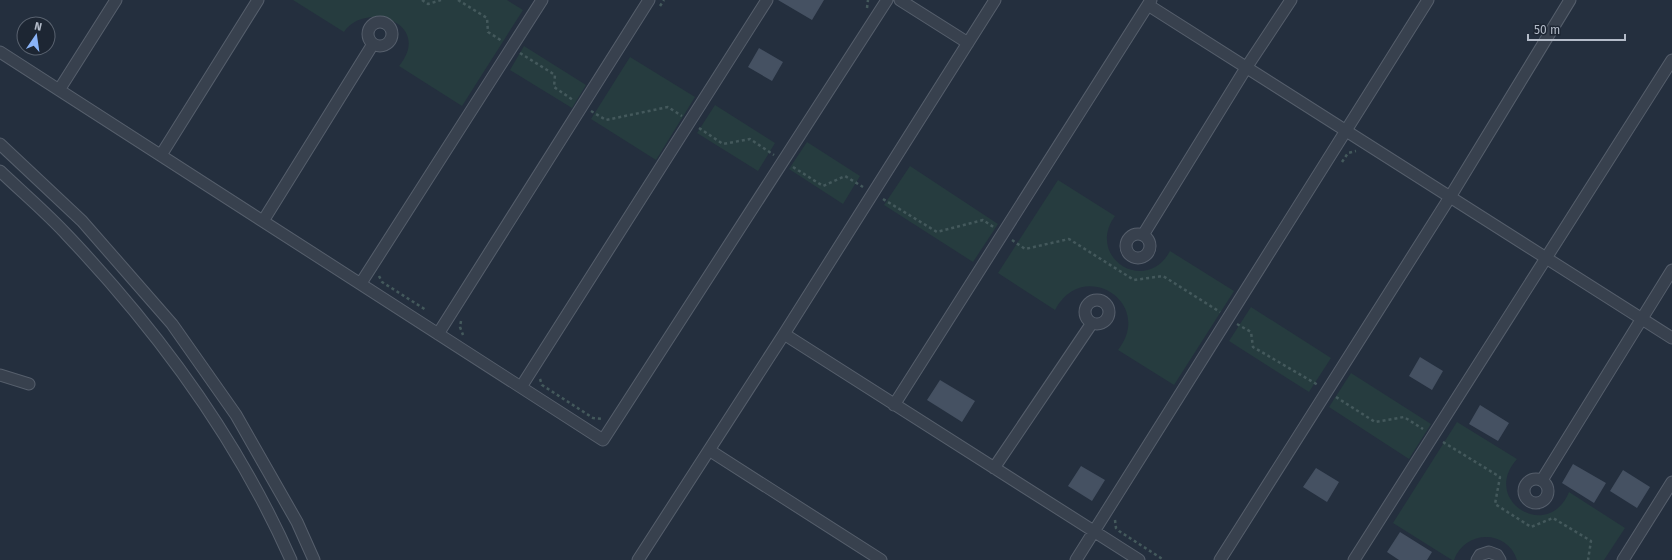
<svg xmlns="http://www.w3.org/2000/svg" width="1672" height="560" font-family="'Fira Sans',sans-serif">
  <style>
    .green { fill: #263c3f }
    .building { fill: #455162 }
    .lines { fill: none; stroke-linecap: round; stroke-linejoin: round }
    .street-casing { stroke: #565f6c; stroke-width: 13 }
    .path { stroke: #44595c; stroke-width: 2.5; stroke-dasharray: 3 3; stroke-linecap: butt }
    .street { stroke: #38414e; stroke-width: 11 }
  </style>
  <rect width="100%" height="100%" fill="#242f3e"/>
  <!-- green -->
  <path class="green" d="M293 0H507L523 10 462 106 399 66C434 23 365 0 344 32Z
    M524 46 586 85 572 108 510 70Z
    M630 57 695 97 656 160 591 119Z
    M715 105 775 143 758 171 697 133Z
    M807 142 860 176 843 204 789 169Z
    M910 166 998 224 973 262 884 205Z
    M1058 180 1115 216C1085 257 1146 296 1170 251L1234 291 1174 385 1118 350C1155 303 1083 257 1055 310L998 273Z
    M1251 307 1331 358 1309 392 1229 341Z
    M1351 373 1431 424 1409 459 1329 407Z
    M1457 422 1517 459C1480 500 1548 543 1569 492L1625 528 1604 560H1517C1507 529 1465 530 1454 560H1452L1393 523Z"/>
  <!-- building -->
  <path class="building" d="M778 0H824L812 20Z
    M759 48 783 62 772 81 748 67Z
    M1420 357 1443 371 1432 390 1409 376Z
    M940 380 975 401 962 422 927 400Z
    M1480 405 1509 423 1498 441 1469 424Z
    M1573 464 1606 483 1594 503 1562 483Z
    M1081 466 1105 480 1092 501 1068 486Z
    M1316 468 1339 482 1327 502 1303 487Z
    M1623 470 1650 487 1637 508 1610 491Z
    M1400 532 1432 552 1427 560H1399L1387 552Z"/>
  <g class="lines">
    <defs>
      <path id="street" d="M900 0 968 43
        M1148 5 1672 338
        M368 34a12 12 0 1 1 24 0a12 12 0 1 1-24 0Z
        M0 52 603 440 887 0
        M59 90 116 0
        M0 144 82 221 172 324 236 415 297 522 314 560
        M161 155 258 0
        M0 171C23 193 47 213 68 236 158 331 238 440 291 560
        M263 221 373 44
        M1126 246a12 12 0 1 1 24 0a12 12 0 1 1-24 0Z
        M1143 235 1246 68 1291 0
        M361 283 542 0
        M1085 312a12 12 0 1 1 24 0a12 12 0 1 1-24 0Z
        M438 334 649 0
        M784 334 1139 560
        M0 375 29 384
        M521 387 767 0
        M894 405 1151 0
        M709 450 881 560
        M994 468 1092 323
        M1524 491a12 12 0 1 1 24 0a12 12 0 1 1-24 0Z
        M1542 480 1672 270
        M638 560 784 334 995 0
        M1076 560 1428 0
        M1220 560 1450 197 1570 0
        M1354 560 1672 60
        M1477 560 1480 555 1489 552 1497 555 1500 560
        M1623 560 1672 482"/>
    </defs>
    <!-- street casing -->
    <use href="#street" class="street-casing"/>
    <!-- path -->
    <path class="path" d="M422 0 428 4 441 0
      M458 0 487 18 488 32 502 41
      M660 6 664 0
      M867 8 868 0
      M520 53 555 75 554 87 573 100
      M591 111 606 120 668 107 682 116
      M699 128 723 144 750 139 774 155
      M1342 162 1348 153 1356 151
      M793 167 823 186 845 176 863 187
      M883 199 937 232 983 220 995 228
      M1012 240 1025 249 1069 239 1134 280 1163 276 1220 312
      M379 276 382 282 426 310
      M461 321 460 327 463 335
      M1237 324 1251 332 1253 347 1318 385
      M540 379 542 385 593 418 603 419
      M1336 397 1375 422 1404 417 1423 429
      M1443 442 1500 477 1495 504 1531 527 1553 518 1591 541 1588 560
      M1115 520 1116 528 1119 531 1164 560"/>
    <!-- street -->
    <use href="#street" class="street"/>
  </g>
  <!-- north arrow -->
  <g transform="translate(36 36) rotate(13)"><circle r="19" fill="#1d2633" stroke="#59626f"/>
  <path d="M0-3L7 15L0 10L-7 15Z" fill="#8ab4f8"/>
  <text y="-6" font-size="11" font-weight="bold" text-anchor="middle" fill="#b4bcc9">N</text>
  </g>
  <!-- scale -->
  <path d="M1528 34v6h97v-6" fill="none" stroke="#b4bcc9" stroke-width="2"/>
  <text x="1534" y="34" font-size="12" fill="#b4bcc9" stroke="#1d2633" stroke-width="3" paint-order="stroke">50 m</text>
</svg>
